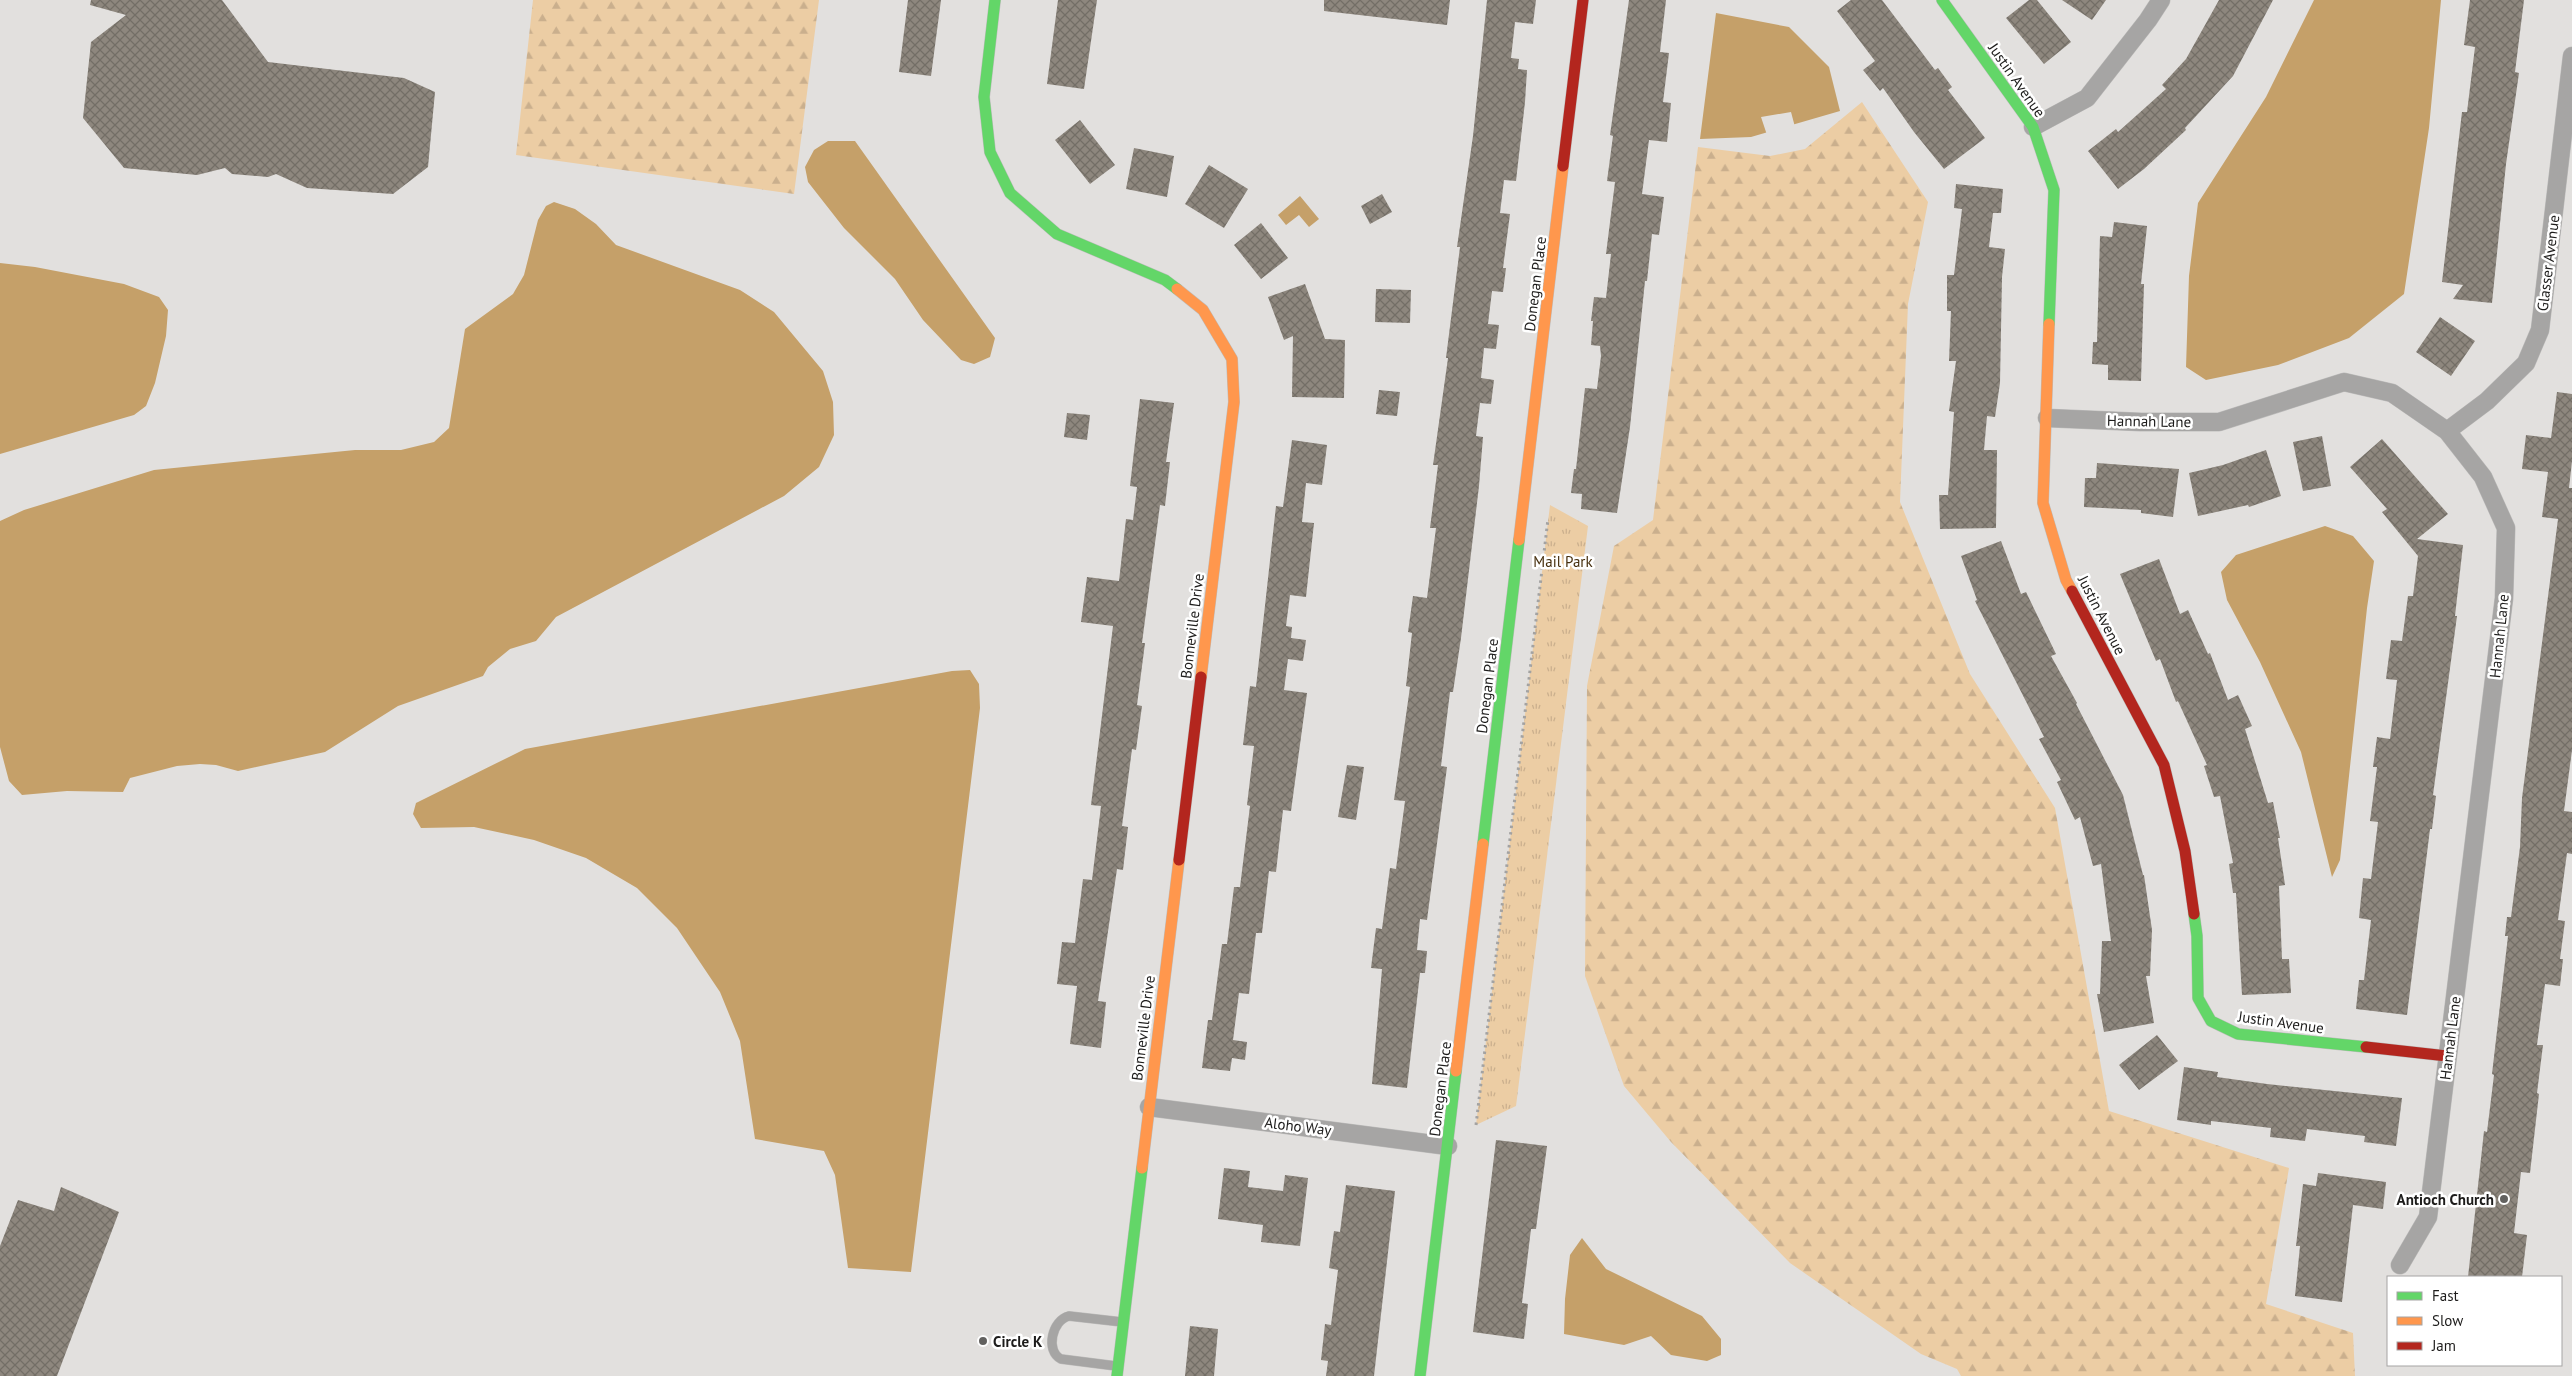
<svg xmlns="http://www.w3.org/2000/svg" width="2572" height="1376" font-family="'PT Sans',sans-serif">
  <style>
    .grass { fill: url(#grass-tufts) }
    .forest { fill: url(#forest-firs) }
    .water { fill: #c5a069 }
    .pier { fill: #e2e0de }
    .building { fill: url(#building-cross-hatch) }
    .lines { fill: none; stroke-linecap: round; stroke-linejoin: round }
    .lane-casing { stroke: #bebdbc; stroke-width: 10 }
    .street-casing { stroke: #bebdbc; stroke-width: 19 }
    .fast-casing { stroke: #bebdbc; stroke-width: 12 }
    .slow-casing { stroke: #bebdbc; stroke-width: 12 }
    .jam-casing { stroke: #bebdbc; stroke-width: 12 }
    .path { stroke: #a3a2a1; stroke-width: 3; stroke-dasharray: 2.5 4; stroke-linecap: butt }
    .lane { stroke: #a6a5a4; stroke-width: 9 }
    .street { stroke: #a6a5a4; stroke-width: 18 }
    .fast { stroke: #63d668; stroke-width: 11 }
    .slow { stroke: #ff974d; stroke-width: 11 }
    .jam { stroke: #b3261e; stroke-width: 11 }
    .poi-dot { fill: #62615f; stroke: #fff; stroke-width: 2 }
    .labels { text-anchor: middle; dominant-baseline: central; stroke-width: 5; stroke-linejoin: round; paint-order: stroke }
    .street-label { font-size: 15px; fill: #1d1c1b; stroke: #fff }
    .park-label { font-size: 15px; fill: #462f0e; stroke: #fff }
    .poi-label { font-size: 15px; font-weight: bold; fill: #1d1c1b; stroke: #fff; text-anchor: end }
  </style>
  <defs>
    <pattern id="grass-tufts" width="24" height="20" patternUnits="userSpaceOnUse" patternTransform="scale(1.25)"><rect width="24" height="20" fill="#eccda4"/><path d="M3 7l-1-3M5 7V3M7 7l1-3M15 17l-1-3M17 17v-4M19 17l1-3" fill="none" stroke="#caaf8d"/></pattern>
    <pattern id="forest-firs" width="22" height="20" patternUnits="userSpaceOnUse" patternTransform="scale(1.25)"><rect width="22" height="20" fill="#eccda4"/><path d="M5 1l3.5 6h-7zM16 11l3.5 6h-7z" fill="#caaf8d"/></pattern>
    <pattern id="building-cross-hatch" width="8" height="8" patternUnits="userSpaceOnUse" patternTransform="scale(1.25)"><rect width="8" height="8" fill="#8e877e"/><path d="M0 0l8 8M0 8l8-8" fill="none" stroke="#736e66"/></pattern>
  </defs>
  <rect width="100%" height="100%" fill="#e2e0de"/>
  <!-- grass -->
  <path class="grass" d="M1550 505 1588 526 1516 1106 1476 1125Z"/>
  <!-- forest -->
  <path class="forest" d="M533 0H819L794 194 516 155Z
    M1862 102 1928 202 1908 304 1900 502 1970 674 2055 808 2109 1111 2289 1168 2266 1304 2353 1333 2355 1376H1961L1957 1369 1921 1354 1790 1263 1671 1142 1624 1086 1585 976 1587 686 1614 546 1653 520 1698 147 1770 156 1805 149Z"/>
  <!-- water -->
  <path class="water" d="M2314 0H2441L2429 128 2404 294 2349 338 2278 365 2206 380 2186 367 2189 276 2198 203 2266 97Z
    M1716 13 1789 27 1829 67 1840 111 1751 137 1700 139Z
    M828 141H855L995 338 990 357 974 364 961 360 923 320 895 279 844 228 808 182 805 167 814 150Z
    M1300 196 1319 219 1309 227 1299 215 1286 225 1278 215Z
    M554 202 575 209 596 224 616 245 740 290 774 312 823 371 833 402 834 435 819 467 784 496 556 617 536 641 510 649 488 667 483 676 398 706 325 752 238 771 216 765 200 764 177 766 130 778 123 792 67 791 22 795 9 781 0 747V521L24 510 154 470 355 450H401L434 442 449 428 465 329 513 294 524 275 538 220 546 206Z
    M0 263 35 267 124 284 159 297 168 310 166 336 155 383 146 406 134 415 0 454Z
    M2325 526 2353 536 2374 561 2367 608 2340 860 2332 877 2301 752 2260 662 2227 600 2221 572 2236 555Z
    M970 670 979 684 980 708 911 1272 848 1268 835 1175 824 1151 755 1139 740 1041 720 992 677 928 637 888 586 858 534 840 474 827 421 828 413 814 416 803 525 749 952 671Z
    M1582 1238 1606 1269 1702 1316 1721 1339V1355L1707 1361 1671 1355 1651 1336 1624 1345 1564 1334 1565 1299 1570 1255Z"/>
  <!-- pier -->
  <path class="pier" d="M1791 112 1795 127 1767 135 1761 117Z"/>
  <!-- building -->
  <path class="building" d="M91 0H222L268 62 404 78 435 92 428 167 393 194 307 188 276 174 268 177 232 174 225 168 197 175 124 168 83 118 91 42 126 15 90 5Z
    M908 0H941L931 76 899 72Z
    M1058 0H1097L1084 89 1047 84Z
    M1324 0H1450L1447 25 1324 11Z
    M1487 0H1536L1533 24 1515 22 1511 58 1519 59 1518 69 1527 70 1525 102 1516 181 1504 180 1500 213 1510 214 1503 268H1506L1503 292 1492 291 1488 324 1499 325 1496 349 1484 348 1481 378 1494 380 1491 404 1480 403 1476 436 1483 437 1479 486 1461 638 1453 692H1450L1441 766 1447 767 1427 920 1420 919 1417 950 1427 951 1425 973H1420L1407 1088 1372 1084 1382 969 1371 968 1376 928 1382 929 1390 868 1396 869 1405 801 1394 800 1410 687 1406 686 1412 633 1408 632 1413 596 1427 598 1436 528H1430L1438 465H1433L1448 358H1446L1460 247H1457L1473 136Z
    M1629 0H1666L1660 52 1669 53 1663 102 1671 103 1667 142 1649 140 1642 194 1664 197 1659 235 1652 234 1647 281H1645L1630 427 1617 513 1581 509 1582 494 1571 493 1574 469H1576L1585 388 1597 389 1601 356 1600 346 1591 345 1593 321H1591L1594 297 1606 298 1611 254H1606L1615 182 1607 181 1613 136 1610 135Z
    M1851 0H1882L1935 70 1938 68 1952 87 1948 90 1985 138 1944 169 1914 132 1883 88 1880 91 1863 70 1875 61 1837 11Z
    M2029 0H2037L2071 42 2044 64 2006 18Z
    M2062 0H2106L2092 20Z
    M2219 0H2273L2233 76 2185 128 2186 130 2144 169 2118 189 2088 151 2116 129 2118 132 2166 89 2162 85 2186 59Z
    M2470 0H2524L2515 72 2519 73 2506 164 2492 303 2453 299 2463 285 2442 282 2462 112H2467L2475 47 2464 45Z
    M1080 120 1115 165 1090 184 1055 140Z
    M1134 148 1174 156 1167 197 1126 189Z
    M1209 165 1248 189 1224 228 1185 204Z
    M1956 184 2003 189 2001 213H1993L1989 247 2005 249 2002 277 2000 383 1995 417 1987 416 1984 450H1997L1996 528 1940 529 1939 495H1948L1954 412 1949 411 1956 361H1949L1951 311H1947V275H1954L1962 209 1954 208Z
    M1382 194 1392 212 1370 224 1361 206Z
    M2114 222 2147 226 2141 284H2144L2141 381 2108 380V365L2092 364 2093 342H2097L2100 236 2112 237Z
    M1261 223 1288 258 1261 279 1234 245Z
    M1305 284 1325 339 1345 340 1344 398 1292 397 1293 336 1284 340 1268 297Z
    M1376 289 1411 290 1410 323 1375 322Z
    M2440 317 2475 341 2451 376 2416 352Z
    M1379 390 1400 392 1397 416 1376 414Z
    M2557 392 2572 394V461L2569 488H2572V750L2564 811 2572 812V854L2567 853 2558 920 2565 921 2560 959H2563L2560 986 2545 984 2537 1045H2543L2537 1093 2539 1094 2530 1173 2521 1172 2514 1233 2527 1235 2522 1277H2468L2484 1131 2487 1132 2494 1075 2492 1074 2508 936H2505L2507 917H2511L2520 847 2522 798 2558 519 2542 517 2548 472 2522 469 2526 435 2551 438Z
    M1140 399 1174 403 1166 462H1170L1165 506 1160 505 1142 643H1145L1137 705 1142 706 1136 750 1132 749 1122 826 1128 827 1123 870 1117 869 1098 1001 1106 1002 1101 1048 1070 1044 1077 986 1057 984 1062 942 1075 943 1083 879 1092 880 1101 806 1091 805 1113 626 1081 622 1087 577 1119 581 1126 519 1133 520 1137 487 1130 486Z
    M1067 413 1090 415 1087 440 1064 437Z
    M2322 436 2331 486 2303 491 2293 442Z
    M2382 439 2448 514 2417 539 2463 545 2455 616H2457L2433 795 2436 796 2432 829H2430L2407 1015 2356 1009 2359 980H2364L2371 920 2359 918 2363 878 2371 879 2378 822 2370 821 2377 767H2373L2377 737 2390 739 2397 680 2386 679 2391 640 2402 641 2408 596H2413L2418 556 2382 512 2387 509 2350 467Z
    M1292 440 1327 445 1322 485 1306 483 1302 522 1314 523 1306 597 1290 595 1286 626 1292 627 1291 638 1306 640 1303 661 1288 659 1284 690 1307 693 1291 811 1283 810 1276 872 1269 871 1262 933H1256L1249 994 1239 993 1233 1040 1247 1042 1245 1060 1232 1058 1230 1071 1202 1068 1208 1020H1212L1222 944H1227L1234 887H1240L1250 806 1247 805 1254 746 1243 745 1250 686 1256 687 1276 506 1283 507Z
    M2266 450 2281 496 2249 507 2248 505 2198 516 2189 473 2223 465Z
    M2097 463 2179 469 2173 517 2141 513V510L2084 507 2085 478H2096Z
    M2001 541 2021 594 2026 592 2056 654 2051 656 2077 703 2076 704 2123 795 2143 875H2144L2152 930 2150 976H2146L2154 1023 2104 1032 2097 994H2100L2102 941H2111L2101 864 2093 866 2080 817 2075 820 2057 782 2061 780 2039 739 2044 737 1975 601 1977 600 1961 556Z
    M2159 559 2180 614 2188 610 2208 654 2210 653 2228 700 2238 695 2252 726 2245 729 2268 803 2273 802 2280 838H2278L2285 885 2279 886 2282 959H2289L2291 993 2242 995 2236 893H2233L2229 864 2233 863 2220 796 2214 797 2204 766 2207 765 2178 701 2176 702 2160 659 2156 661 2120 574Z
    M1347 765 1364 767 1356 820 1338 817Z
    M2157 1035 2178 1061 2139 1090 2119 1065Z
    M2184 1067 2218 1072 2217 1077 2267 1084 2402 1098 2396 1146 2364 1142 2365 1136 2307 1129 2305 1141 2270 1137 2271 1128 2211 1121V1125L2177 1120Z
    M1496 1140 1547 1146 1536 1229H1531L1522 1303 1528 1304 1524 1339 1473 1332Z
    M1224 1168 1250 1171 1248 1187 1283 1191 1285 1175 1308 1178 1300 1246 1261 1242 1263 1225 1218 1219Z
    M2318 1173 2386 1182 2383 1209 2353 1205 2342 1302 2295 1296 2300 1246H2296L2303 1184 2316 1186Z
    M1346 1185 1395 1191 1374 1376H1326L1328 1361 1321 1360 1325 1324 1331 1325 1338 1270 1329 1268 1334 1231 1340 1232Z
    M61 1187 119 1212 57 1376H0V1246L18 1200 54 1211Z
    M1190 1326 1218 1329 1214 1376H1185Z"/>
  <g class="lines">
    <defs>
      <path id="lane" d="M1116 1366 1061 1359C1045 1351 1052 1320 1069 1316L1122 1322"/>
      <path id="street" d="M2033 127 2087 98 2148 20 2161 0
        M2047 418 2141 422H2219L2344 382 2392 393 2447 431 2483 477 2506 528 2504 598 2428 1217 2400 1265
        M2447 431 2487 401 2526 363 2540 330 2572 56
        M1149 1107 1448 1146"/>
      <path id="fast" d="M995 0 984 97 990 152 1010 193 1057 234 1165 280 1177 289
        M1942 0 2033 127 2054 190 2049 324
        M1483 844 1519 540
        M2194 914 2197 936 2198 998 2211 1021 2238 1034 2366 1047
        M1117 1376 1142 1168
        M1420 1376 1456 1071"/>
      <path id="slow" d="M1177 289 1203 310 1232 359 1234 402 1201 677
        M2049 324 2043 503 2066 580 2072 591
        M1519 540 1563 166
        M1456 1071 1483 844
        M1142 1168 1179 860"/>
      <path id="jam" d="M1563 166 1583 0
        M2072 591 2164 765 2185 851 2194 914
        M1179 860 1201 677
        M2366 1047 2447 1056"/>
    </defs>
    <!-- lane casing -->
    <use href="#lane" class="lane-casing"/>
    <!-- street casing -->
    <use href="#street" class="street-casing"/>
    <!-- fast casing -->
    <use href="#fast" class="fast-casing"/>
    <!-- slow casing -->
    <use href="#slow" class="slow-casing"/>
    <!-- jam casing -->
    <use href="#jam" class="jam-casing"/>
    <!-- path -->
    <path class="path" d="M1476 1125 1548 519"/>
    <!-- lane -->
    <use href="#lane" class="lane"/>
    <!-- street -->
    <use href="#street" class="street"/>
    <!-- fast -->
    <use href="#fast" class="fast"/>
    <!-- slow -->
    <use href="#slow" class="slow"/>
    <!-- jam -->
    <use href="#jam" class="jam"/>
  </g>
  <!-- markers -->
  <g class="poi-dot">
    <circle cx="2504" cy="1199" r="5"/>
    <circle cx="983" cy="1341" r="5"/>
  </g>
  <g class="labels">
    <!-- street labels -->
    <g class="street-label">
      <text transform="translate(2017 80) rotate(55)">Justin Avenue</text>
      <text transform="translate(2548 263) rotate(-83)">Glasser Avenue</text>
      <text transform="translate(1535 284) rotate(-83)">Donegan Place</text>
      <text transform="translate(2149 421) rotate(1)">Hannah Lane</text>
      <text transform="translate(2102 615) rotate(63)">Justin Avenue</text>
      <text transform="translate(1192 626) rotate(-83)">Bonneville Drive</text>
      <text transform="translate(2499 636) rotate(-84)">Hannah Lane</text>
      <text transform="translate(1487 686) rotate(-83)">Donegan Place</text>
      <text transform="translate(2281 1022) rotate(8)">Justin Avenue</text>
      <text transform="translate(1143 1028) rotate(-83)">Bonneville Drive</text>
      <text transform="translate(2450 1038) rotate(-83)">Hannah Lane</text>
      <text transform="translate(1440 1089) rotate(-83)">Donegan Place</text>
      <text transform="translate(1298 1126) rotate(7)">Aloho Way</text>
    </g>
    <!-- park labels -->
    <g class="park-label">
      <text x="1563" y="561">Mail Park</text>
    </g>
    <!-- poi labels -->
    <g class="poi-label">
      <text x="2494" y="1199">Antioch Church</text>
      <text x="993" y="1341" text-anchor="start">Circle K</text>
    </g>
  </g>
  <!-- legend -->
  <rect x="2387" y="1276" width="175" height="90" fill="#ffffff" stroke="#a5a4a4"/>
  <rect x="2397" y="1292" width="25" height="8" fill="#63d668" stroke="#a5a4a4"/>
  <text x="2432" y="1301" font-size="15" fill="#1d1c1b">Fast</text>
  <rect x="2397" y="1317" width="25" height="8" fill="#ff974d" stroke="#a5a4a4"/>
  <text x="2432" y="1326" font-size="15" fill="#1d1c1b">Slow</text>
  <rect x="2397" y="1342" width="25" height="8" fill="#b3261e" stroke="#a5a4a4"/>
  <text x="2432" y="1351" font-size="15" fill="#1d1c1b">Jam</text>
</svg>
